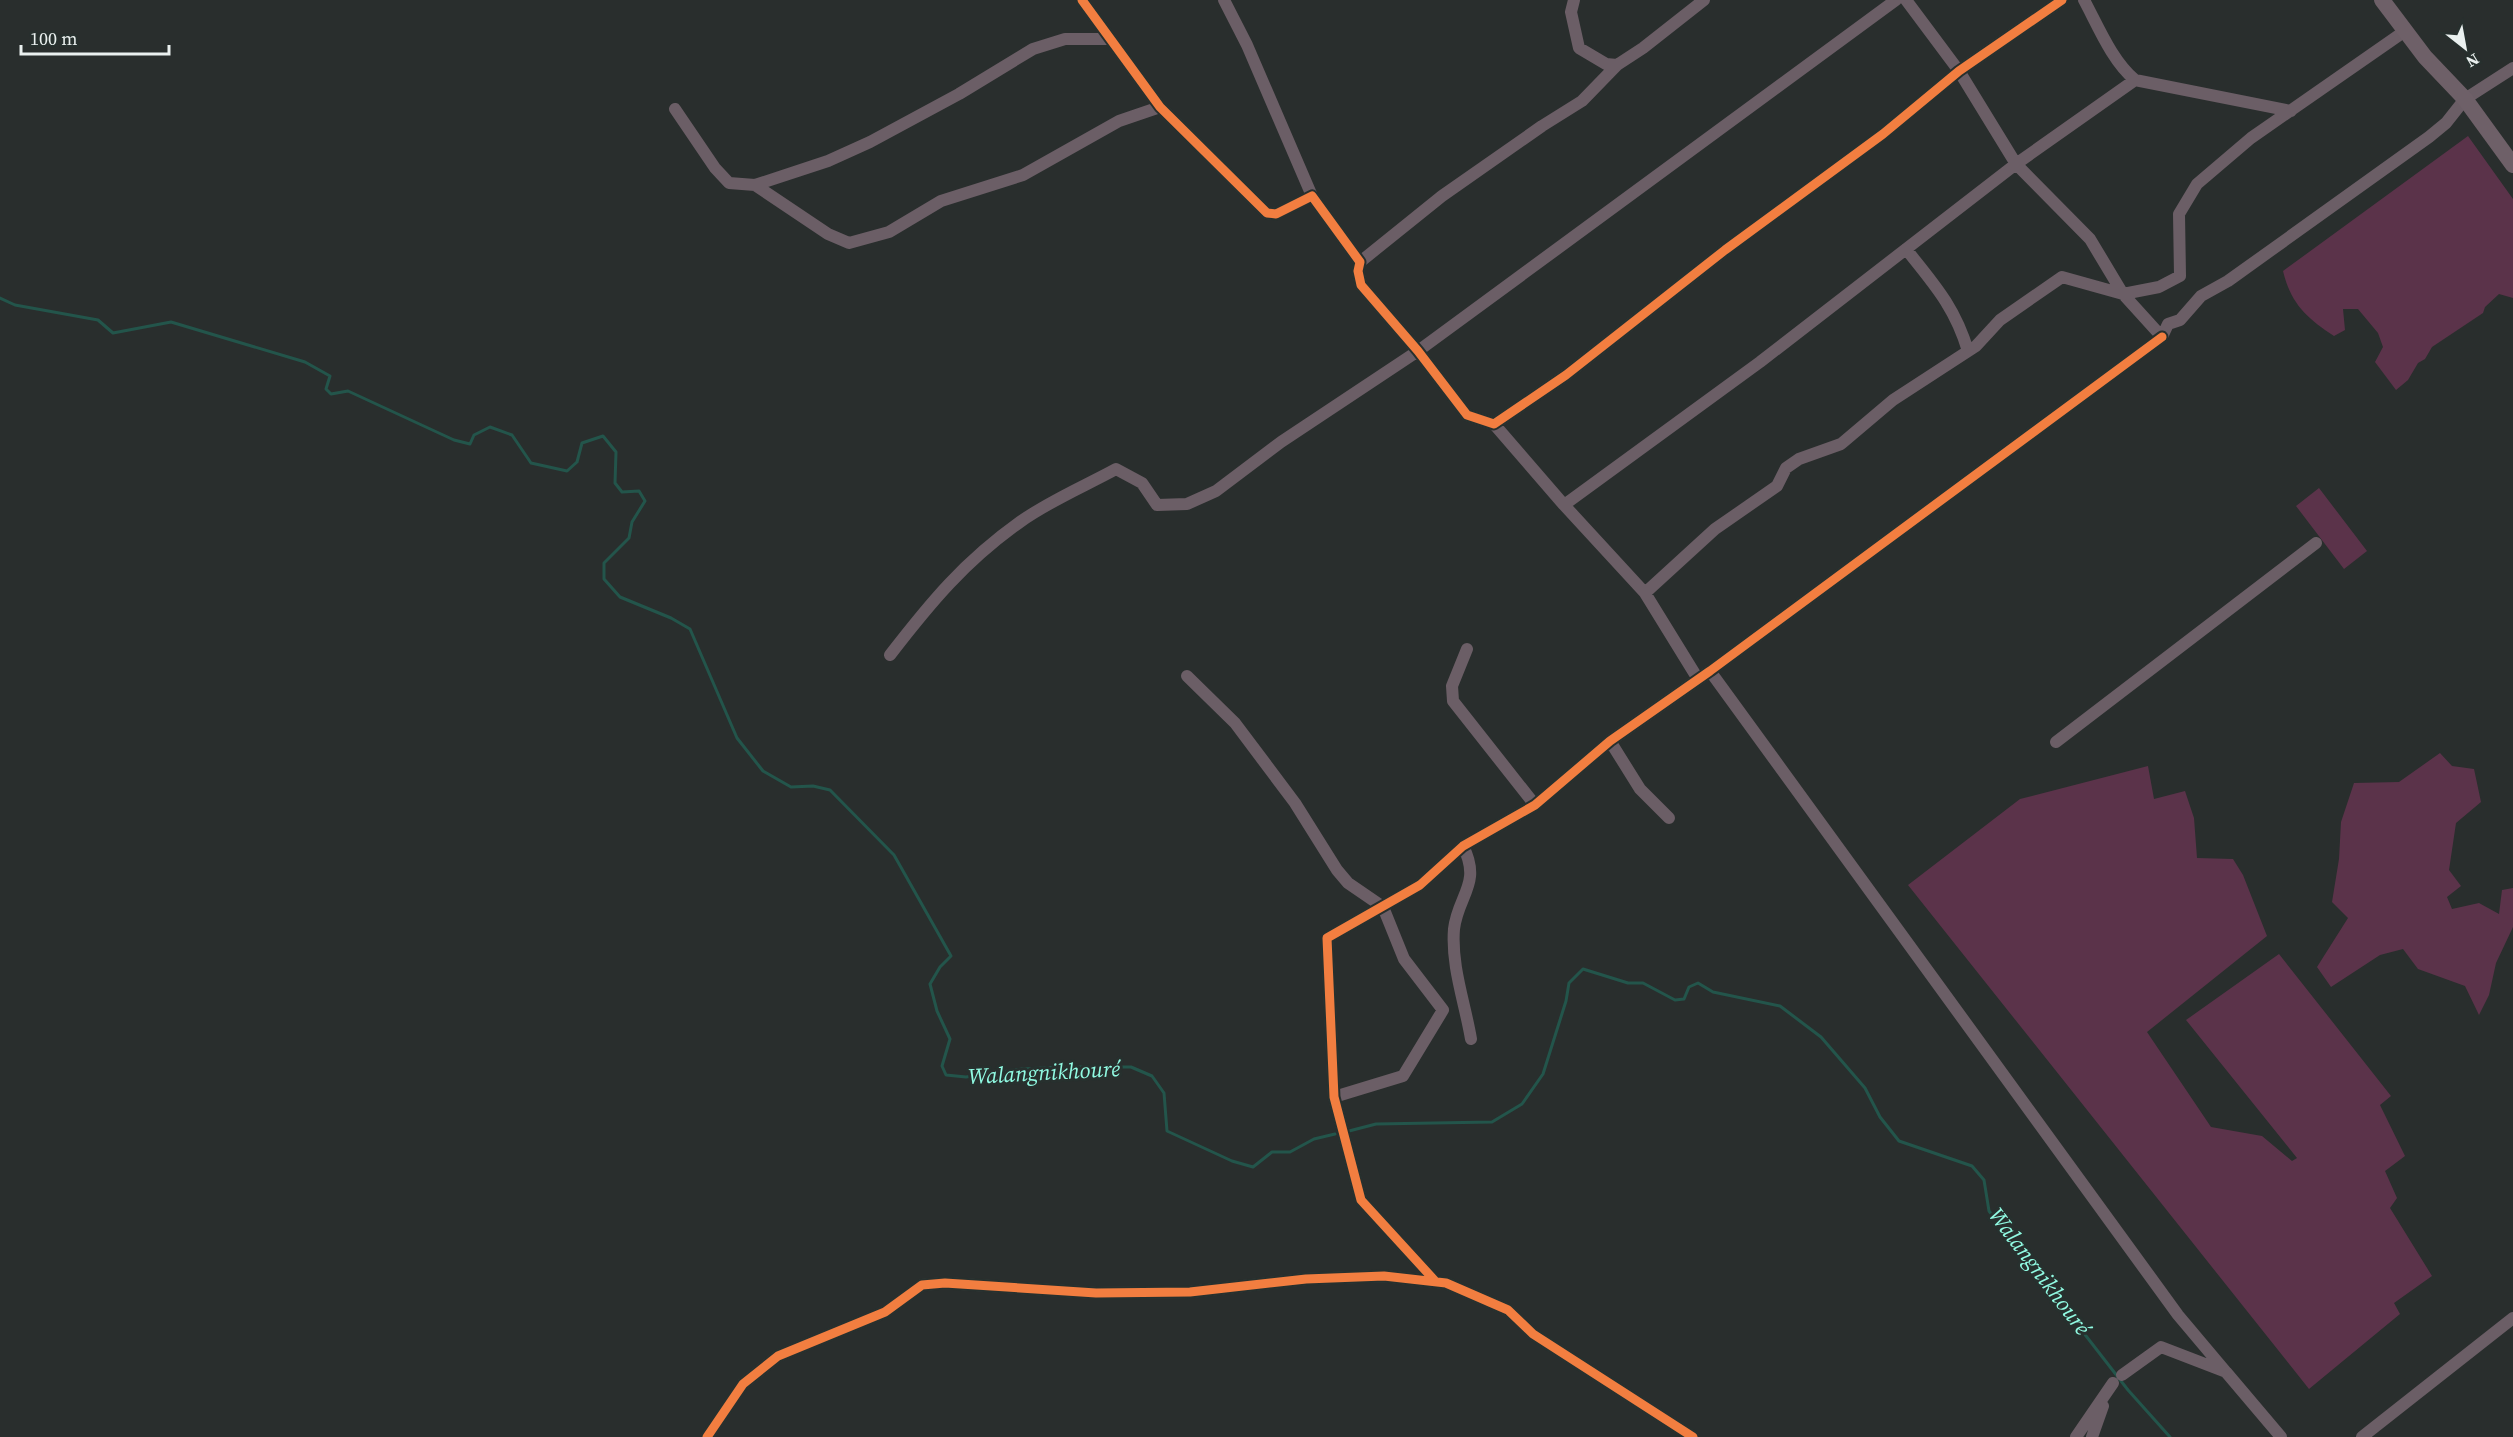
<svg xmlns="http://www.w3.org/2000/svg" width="2513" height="1437" font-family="'Source Serif 4',serif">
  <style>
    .green { fill: #5b334a }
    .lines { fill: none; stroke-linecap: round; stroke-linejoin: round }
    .stream { stroke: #23554b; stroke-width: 3 }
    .minor { stroke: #6b5e66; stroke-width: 12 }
    .secondary { stroke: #6e6068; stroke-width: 16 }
    .cycleway-casing { stroke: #27302e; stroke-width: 13 }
    .cycleway { stroke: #f27e40; stroke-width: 9 }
    .labels { text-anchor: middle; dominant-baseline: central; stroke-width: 6; stroke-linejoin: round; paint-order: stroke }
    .water-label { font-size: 22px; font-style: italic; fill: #91fbe3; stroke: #27302e }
  </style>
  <rect width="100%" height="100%" fill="#292e2d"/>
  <!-- green -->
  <path class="green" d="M2468 136 2513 199V298L2499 294 2485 307 2483 313 2432 347 2425 359 2418 363 2408 380 2396 390 2375 362 2383 347 2378 333 2358 309H2343L2345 330 2334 336C2307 318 2291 304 2283 271Z
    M2319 488 2367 551 2344 569 2296 506Z
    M2440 753 2452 766 2474 769 2481 802 2456 823 2449 870 2461 886 2447 897 2452 909 2479 903 2499 914 2502 890 2513 888V927L2496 963 2489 995 2479 1015 2465 986 2418 969 2403 949 2380 955 2331 987 2317 967 2348 918 2332 902 2339 859 2341 822 2354 783 2399 782Z
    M2148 766 2154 799 2185 791 2194 818 2197 858 2233 859 2243 875 2267 936 2147 1032 2211 1127 2262 1136 2292 1161 2297 1158 2186 1020 2279 954 2391 1096 2380 1105 2405 1156 2385 1171 2397 1198 2390 1208 2432 1276 2394 1303 2400 1314 2309 1389 1908 885 2020 799Z"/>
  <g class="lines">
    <!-- stream -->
    <path class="stream" d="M0 298 15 305 98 320 113 333 171 322 305 362 330 376 326 389 331 394 348 391 454 440 470 444 474 435 490 427 512 435 531 463 567 471 577 462 582 443 603 436 616 452 615 483 622 492 639 491 645 501 632 522 629 538 604 563V579L620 597 671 618 690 629 737 738 763 771 791 787 813 786 830 790 894 855 951 956 940 967 930 984 937 1011 950 1039 942 1066 946 1075 966 1077 1022 1069 1065 1067H1131L1152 1076 1164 1093 1167 1131 1232 1161 1253 1167 1272 1152H1290L1314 1139 1335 1134
      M1349 1131 1376 1124 1492 1122 1522 1104 1543 1074 1566 1001 1569 983 1583 969 1628 983H1643L1675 1000 1684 999 1689 987 1698 983 1713 992 1780 1006 1821 1037 1865 1088 1880 1117 1899 1141 1972 1166 1984 1180 1989 1211 2128 1390 2170 1437"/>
    <!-- minor -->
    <path class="minor" d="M1082 0 1160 107 1267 213 1276 214 1312 196 1360 262 1358 271 1361 285 1418 351 1467 415 1494 424 1566 375 1725 250 1883 134 1959 71 2062 0
      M1224 0 1247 45 1312 196
      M1574 0 1571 12 1579 48 1606 64 1617 65
      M2084 0C2098 26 2112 61 2135 80L2291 111
      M2135 80 2016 164 2090 239 2123 294 2162 337 2168 324 2180 320 2201 296 2228 281 2429 137 2446 123 2465 99 2513 68
      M675 109 715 168 729 183 755 185 828 234 849 243 889 232 941 201 1023 175 1119 121 1160 107
      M755 185 828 161 870 142 959 94 1033 49 1065 39H1109
      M1906 249C1934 284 1955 307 1968 351
      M1360 262 1442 196 1542 126 1582 101 1617 65 1643 48 1704 0
      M1494 424 1564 505 1645 593 1698 679
      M1564 505 1760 362 2016 164 1959 71 1906 0
      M1645 593 1715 529 1777 486 1786 468 1799 459 1841 444 1893 400 1976 346 2000 320 2062 277 2123 294 2159 287 2180 276 2179 214 2197 184 2251 138 2405 31
      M1467 649 1452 686 1453 701 1535 805
      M890 655C931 602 964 562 1020 522 1049 501 1085 486 1116 469L1142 483 1157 505 1187 504 1216 491 1281 442 1418 351 1896 0
      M1710 671 2178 1315 2226 1372
      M1187 676 1235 723 1295 803 1337 870 1348 883 1383 907 1404 959 1443 1010 1403 1076 1334 1097
      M1610 741 1640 789 1669 818
      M2056 742 2316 543
      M1463 846C1482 884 1458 895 1454 929 1451 966 1465 1003 1471 1039
      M1436 1282 1361 1200 1334 1097 1327 938 1420 885 1463 846 1535 805 1610 741 1710 671 2162 337
      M2122 1375 2161 1347 2226 1372 2281 1437
      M707 1437 743 1384 778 1356 885 1312 922 1285 945 1283 1096 1293 1190 1292 1306 1279 1384 1276 1446 1283 1508 1310 1533 1334 1693 1437
      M2076 1437 2113 1383
      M2092 1437 2103 1406
      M2362 1437 2513 1318"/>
    <!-- secondary -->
    <path class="secondary" d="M2382 0 2425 57 2465 99 2513 165"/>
    <defs>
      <path id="cycleway" d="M1082 0 1160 107 1267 213 1276 214 1312 196 1360 262 1358 271 1361 285 1418 351 1467 415 1494 424 1566 375 1725 250 1883 134 1959 71 2062 0
        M1436 1282 1361 1200 1334 1097 1327 938 1420 885 1463 846 1535 805 1610 741 1710 671 2162 337
        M707 1437 743 1384 778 1356 885 1312 922 1285 945 1283 1096 1293 1190 1292 1306 1279 1384 1276 1446 1283 1508 1310 1533 1334 1693 1437"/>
    </defs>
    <!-- cycleway casing -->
    <use href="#cycleway" class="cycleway-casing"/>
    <!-- cycleway -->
    <use href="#cycleway" class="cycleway"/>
  </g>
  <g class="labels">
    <!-- water labels -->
    <g class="water-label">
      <text transform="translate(1044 1072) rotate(-3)">Walangnikhouré</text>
      <text transform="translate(2040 1271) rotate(53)">Walangnikhouré</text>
    </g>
  </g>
  <!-- north arrow -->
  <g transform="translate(2465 48) rotate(149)" stroke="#27302e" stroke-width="4.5" paint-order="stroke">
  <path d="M0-4.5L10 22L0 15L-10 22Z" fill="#eaf0ef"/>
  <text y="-9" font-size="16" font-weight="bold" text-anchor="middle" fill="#eaf0ef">N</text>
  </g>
  <!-- scale -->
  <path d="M21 45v9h148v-9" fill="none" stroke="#eaf0ef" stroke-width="3"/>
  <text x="30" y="45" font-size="18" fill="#eaf0ef" stroke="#27302e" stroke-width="4.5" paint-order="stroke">100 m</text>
</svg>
